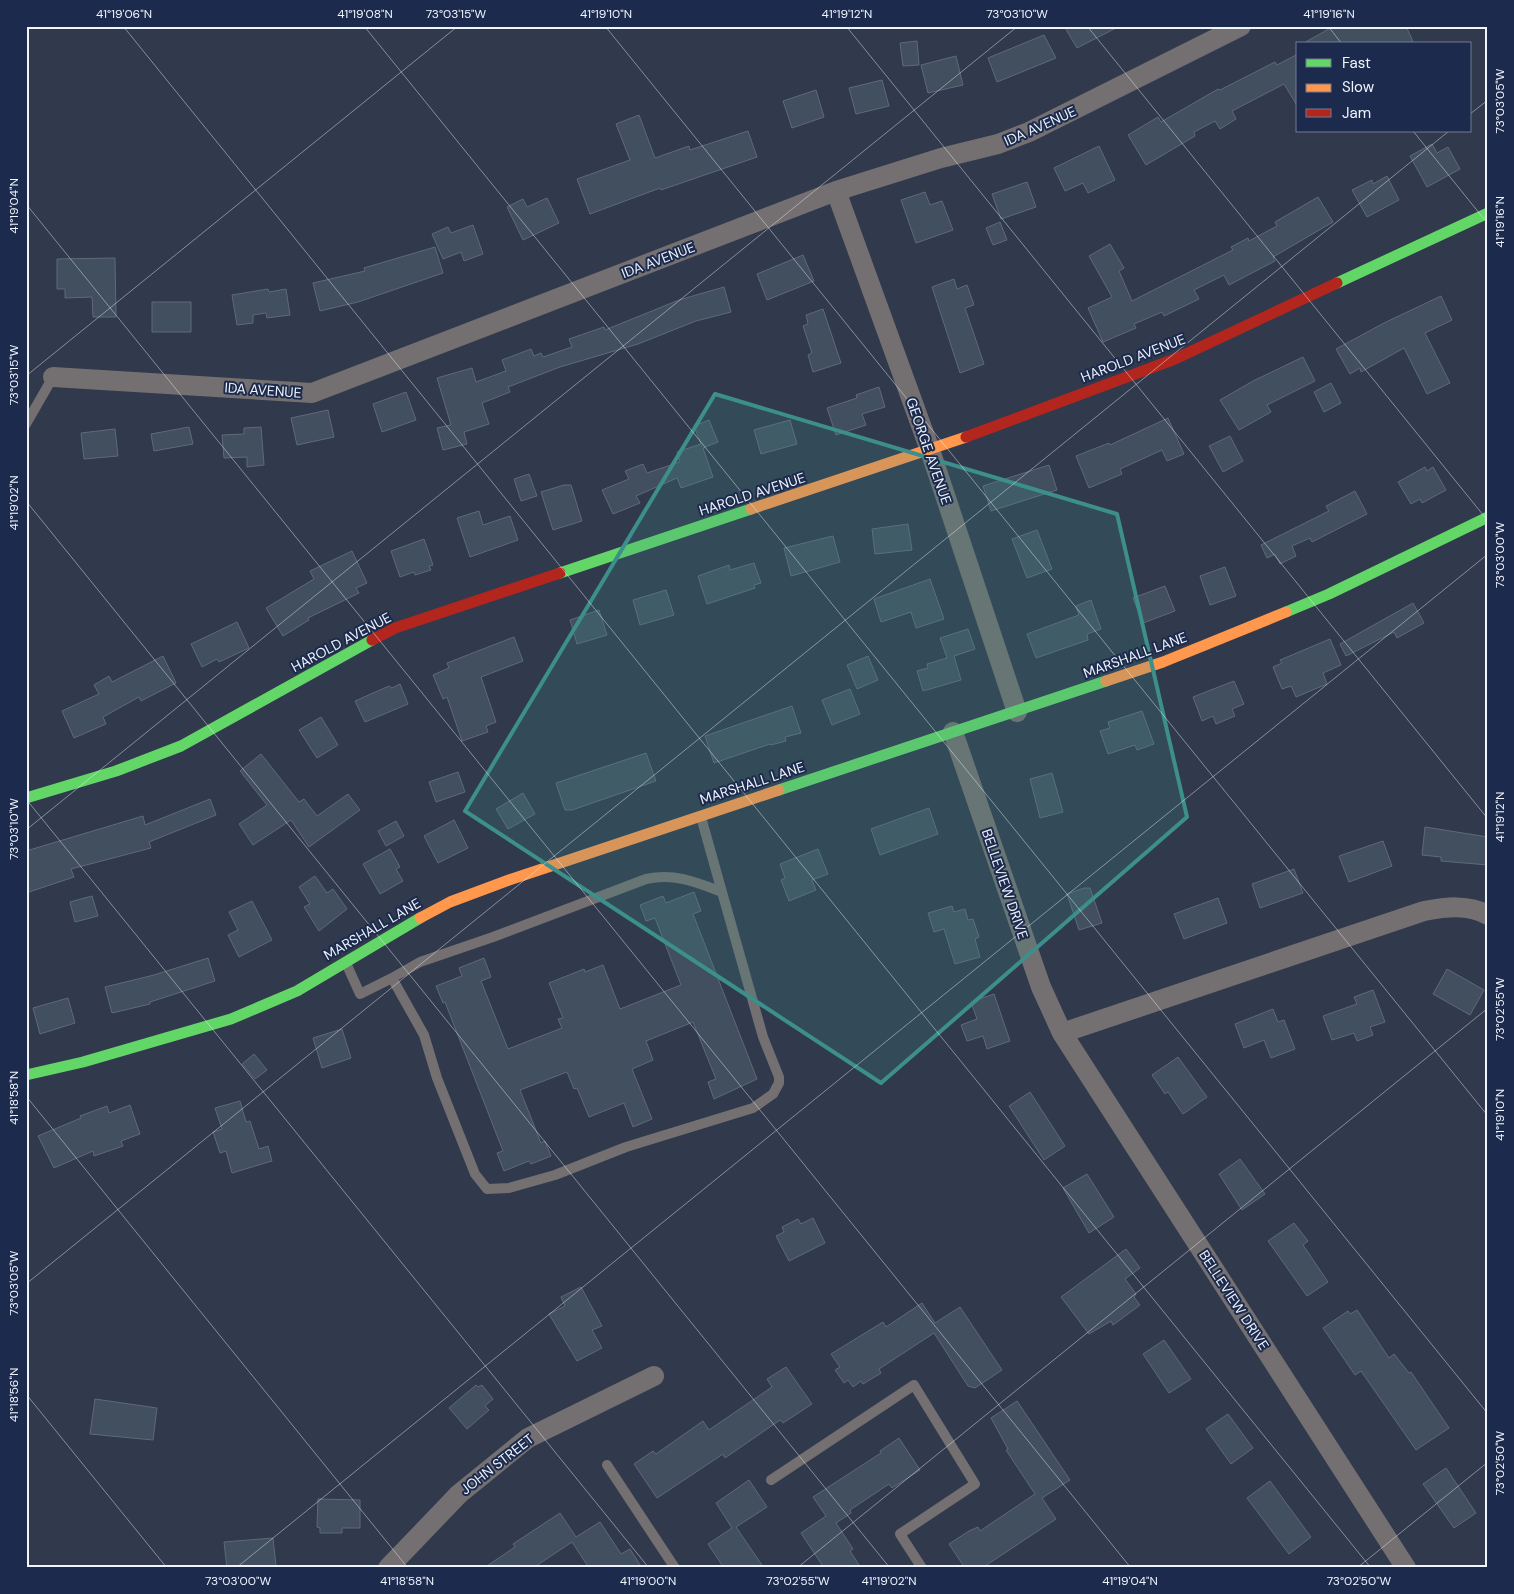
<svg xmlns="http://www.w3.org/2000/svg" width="1514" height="1594" font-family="'DM Sans',sans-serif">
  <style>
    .building { fill: #414f5e; stroke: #5f6a79 }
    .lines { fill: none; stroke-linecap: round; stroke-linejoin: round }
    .lane { stroke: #746f70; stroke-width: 10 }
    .street { stroke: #746f70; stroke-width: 20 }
    .fast { stroke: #63d668; stroke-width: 11 }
    .slow { stroke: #ff974d; stroke-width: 11 }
    .jam { stroke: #b3261e; stroke-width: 11 }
    .marked { fill: #3c8f8b; fill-opacity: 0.2; stroke: #3c8f8b; stroke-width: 4; stroke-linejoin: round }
    .ticks { fill: none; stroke: #eff4fd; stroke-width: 1; stroke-opacity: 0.45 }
    .labels { text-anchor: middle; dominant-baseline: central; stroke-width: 4; stroke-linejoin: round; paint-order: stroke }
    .street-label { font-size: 14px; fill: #eff4fd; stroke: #1c2b4d }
    .neatline { fill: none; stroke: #eff4fd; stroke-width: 2 }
    .ticks-label { font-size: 12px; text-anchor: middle; fill: #eff4fd }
  </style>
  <rect width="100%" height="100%" fill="#31394c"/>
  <!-- building -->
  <path class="building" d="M1064 26H1120L1077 48Z
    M1334 26H1406L1414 44H1302Z
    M1044 35 1056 58 997 82 988 58Z
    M917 41 919 65 903 66 900 43Z
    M1298 54V107L1284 84 1232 111 1236 119 1220 129 1215 121 1194 132 1195 136 1146 165 1128 135 1158 117 1161 122 1218 89 1220 90 1275 62 1277 65Z
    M956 56 963 85 928 93 921 65Z
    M882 80 889 106 856 114 849 88Z
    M816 90 824 117 792 128 783 101Z
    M639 115 655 158 689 146 690 150 748 131 757 157 661 190 660 188 590 214 577 179 630 160 616 124Z
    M1432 144 1437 153 1448 147 1460 169 1427 187 1410 156Z
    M1099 146 1115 180 1088 193 1083 183 1065 191 1054 168Z
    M1387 176 1399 200 1367 217 1352 190 1372 180 1373 184Z
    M1027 182 1036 207 1001 219 992 194Z
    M925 192 930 205 942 201 953 230 916 243 901 200Z
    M1318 197 1333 222 1273 257 1275 261 1229 285 1224 275 1194 290 1199 299 1164 316 1162 312 1134 324 1136 328 1103 342 1088 308 1112 297 1089 256 1110 244 1124 268 1119 271 1132 301 1233 250 1231 247 1248 238 1249 241 1277 226 1275 222Z
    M547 198 559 223 523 240 507 207 523 199 527 207Z
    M1000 222 1007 240 993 245 986 228Z
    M473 225 483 254 464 261 461 252 443 259 432 234 448 227 451 233Z
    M435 247 443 273 358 302 320 311 313 283 365 271 364 268Z
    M803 255 814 281 767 300 757 274Z
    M115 258 116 317H93L92 297 65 298V289H57V259Z
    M954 279 957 289 967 285 974 305 965 308 984 364 960 373 932 287Z
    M724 287 731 312 696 321 638 344 560 367 508 387 510 392 482 403 489 424 464 432 467 444 443 450 437 428 451 425 437 378 472 368 476 382 506 371 502 360 531 349 534 356 541 353 543 357 572 347 569 339 604 327 605 330 679 300Z
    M268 289 269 292 286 289 290 315 267 318 266 313 253 315V323L237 325 232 295Z
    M1441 296 1452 320 1425 333 1450 383 1427 394 1404 348 1361 372 1360 368 1350 374 1336 349 1384 323Z
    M152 302H191V332H152Z
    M823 309 841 363 813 372 808 355 812 353 803 326 808 324 806 315Z
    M1303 357 1315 381 1267 405 1271 412 1239 430 1220 400 1253 381Z
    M1331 383 1341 403 1324 412 1314 392Z
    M879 387 885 407 862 414 866 425 836 435 827 408 857 398 856 395Z
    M406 392 416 420 382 432 373 404Z
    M328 410 334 437 297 445 291 418Z
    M1168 418 1184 454 1167 461 1162 450 1120 469 1122 474 1089 488 1076 456 1109 443 1110 445Z
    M709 420 718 442 703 448 713 477 681 488 677 478 636 496 640 503 613 514 602 490 629 479 625 471 643 464 647 473 680 462 677 452 701 444 694 426Z
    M790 420 797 444 761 454 754 430Z
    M189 427 193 444 154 451 151 434Z
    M261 427 264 465 247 467V457L224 458 222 435 244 434V428Z
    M115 429 118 456 84 459 81 433Z
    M1230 436 1243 461 1223 472 1209 446Z
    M1049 465 1057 490 991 511 983 486Z
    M1425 467 1427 471 1433 467 1446 490 1422 503 1420 499 1411 504 1398 482Z
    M529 474 537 496 521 501 514 479Z
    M564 485H571L582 521 553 530 541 492Z
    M1355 491 1367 514 1312 542 1310 538 1292 546 1296 556 1280 564 1275 554 1267 558 1261 545 1329 511 1326 506Z
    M479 511 483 525 510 516 518 540 470 557 457 518Z
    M908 524 912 550 875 554 872 529Z
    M1037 530 1052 569 1027 578 1012 539Z
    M833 536 840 562 791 576 784 548Z
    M424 539 433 565 429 566 431 570 415 575 414 572 400 577 391 551Z
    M352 551 367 583 356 588 359 593 308 618 309 620 283 636 266 608 314 579 310 571Z
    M754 563 761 583 754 585 755 588 707 604 698 576 729 565 730 570Z
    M1225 567 1236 596 1210 605 1200 576Z
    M930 579 944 619 916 628 911 612 881 622 874 599Z
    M1165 586 1175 611 1143 623 1133 598Z
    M666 590 674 615 640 625 633 600Z
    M1091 600 1101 629 1087 634 1088 640 1036 658 1027 634 1079 615 1076 606Z
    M1413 603 1424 623 1397 638 1394 632 1346 656 1340 644Z
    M599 610 607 635 577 644 570 620Z
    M237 622 249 648 219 662 217 659 202 667 191 644Z
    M968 629 975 649 954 656 961 680 923 691 917 671 928 668 927 664 947 658 940 638Z
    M514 637 523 661 481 677 496 722 486 726 488 732 462 741 447 697 443 699 433 675 449 668 447 663Z
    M1330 639 1341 665 1323 673 1327 684 1296 697 1291 686 1282 689 1273 667 1282 663 1280 660Z
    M163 656 176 683 141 701 139 697 103 717 106 724 74 738 62 711 99 694 94 685 109 676 112 682Z
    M868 656 878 680 857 689 847 665Z
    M1234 681 1244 704 1232 709 1235 716 1216 724 1213 716 1202 721 1193 697Z
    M400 684 408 704 365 722 355 701 389 686 392 688Z
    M850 689 860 714 832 725 822 700Z
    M792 706 801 733 785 737 786 741 771 745 770 744 714 763 705 736Z
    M1142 711 1154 744 1137 750 1135 745 1108 754 1100 731 1110 728 1108 722Z
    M321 717 338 745 317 758 299 730Z
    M646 753 656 781 572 810H565L556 783Z
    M261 754 299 802 304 799 317 816 348 794 360 810 309 847 291 820 253 845 239 824 267 805 240 771Z
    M458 772 465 792 436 802 429 782Z
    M1052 773 1063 812 1040 818 1030 779Z
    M523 793 535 814 508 829 496 809Z
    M210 799 216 815 149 842 151 848 71 869 74 877 26 893V851L143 816 145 825Z
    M929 808 938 834 880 855 871 829Z
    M454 820 468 848 438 863 424 836Z
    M396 821 404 836 386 846 378 831Z
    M1425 827 1488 837V865L1441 861V857L1422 855Z
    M1383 841 1392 866 1349 882 1339 856Z
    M390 849 400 867 396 869 403 881 380 894 363 864Z
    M818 849 828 874 812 880 816 890 789 901 781 880 785 878 780 864Z
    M1294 869 1303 893 1260 908 1252 884Z
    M315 876 327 893 333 889 347 909 319 931 304 907 310 904 299 887Z
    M1084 888H1090L1102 923 1079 930 1067 894Z
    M694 892 701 911 693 914 757 1079 714 1099 708 1082 716 1079 693 1022 646 1041 653 1060 632 1069 652 1119 633 1127 624 1103 589 1117 577 1088 574 1089 567 1072 520 1090 541 1143 545 1141 551 1156 531 1164 529 1161 504 1171 497 1153 503 1151 445 1002 443 1003 436 986 462 976 459 968 484 958 491 977 481 981 508 1049 562 1028 558 1019 563 1018 549 983 584 969 585 972 603 965 620 1009 681 985 655 918 646 921 640 905 663 896 666 903Z
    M92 896 98 916 75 922 70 902Z
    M1218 898 1227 923 1184 939 1174 914Z
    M252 901 272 940 239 957 228 935 238 930 229 912Z
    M952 906 954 912 965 909 968 920 973 919 979 937 975 939 980 957 955 964 944 929 934 932 928 913Z
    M208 958 215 981 150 1002V1004L112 1013 105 987 154 975Z
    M1447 969 1484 990 1470 1015 1433 994Z
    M1373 990 1385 1022 1370 1027 1373 1035 1357 1041 1354 1033 1332 1040 1323 1016 1357 1004 1354 997Z
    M994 994 1010 1041 987 1049 983 1036 967 1041 961 1025 977 1019 971 1002Z
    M68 998 75 1023 40 1034 33 1008Z
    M1273 1009 1278 1022 1284 1020 1295 1049 1271 1058 1264 1040 1244 1048 1235 1024Z
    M342 1029 351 1058 322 1068 313 1038Z
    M254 1054 267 1070 255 1079 242 1064Z
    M1178 1057 1207 1097 1183 1114 1168 1092 1165 1094 1152 1075Z
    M1030 1092 1065 1146 1044 1160 1009 1106Z
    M240 1101 246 1122 250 1121 259 1149 268 1146 272 1161 232 1173 226 1151 220 1153 213 1132 222 1129 215 1108Z
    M130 1105 140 1134 121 1141 123 1146 94 1156 93 1151 54 1168 38 1136 81 1118 80 1116 107 1106 109 1113Z
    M1240 1159 1265 1194 1242 1210 1219 1174Z
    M1087 1174 1114 1217 1089 1233 1063 1188Z
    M813 1218 825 1243 789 1261 776 1236 784 1232 782 1227 798 1219 801 1224Z
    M1294 1223 1308 1241 1303 1245 1328 1282 1307 1296 1268 1241Z
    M1126 1249 1140 1268 1125 1279 1136 1294 1134 1297 1140 1305 1113 1325 1111 1321 1089 1334 1061 1297Z
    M581 1287 602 1326 592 1330 602 1348 577 1361 549 1314 565 1306 561 1297Z
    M922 1303 935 1323 960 1307 1002 1370 975 1388 968 1386 934 1333 879 1369 881 1373 863 1384 861 1381 853 1387 848 1380 844 1383 835 1370 840 1367 831 1354 883 1322 886 1327Z
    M1357 1310 1389 1358 1394 1354 1409 1373 1411 1372 1449 1428 1416 1450 1361 1371 1355 1375 1323 1328 1348 1311 1350 1314Z
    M1164 1340 1191 1379 1169 1393 1143 1354Z
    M786 1367 812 1404 783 1423 780 1420 725 1458 723 1454 657 1498 634 1464 653 1451 656 1454 703 1421 709 1430 772 1387 767 1379Z
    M476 1385 478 1387 482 1385 493 1399 485 1406 489 1410 467 1429 449 1408Z
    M95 1399 157 1408 153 1440 90 1434Z
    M1017 1401 1070 1480 1042 1498 1056 1519 982 1568H965L949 1544 969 1531 978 1527 980 1531 1035 1494 1006 1450 1008 1449 991 1418Z
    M1228 1414 1253 1448 1231 1464 1206 1429Z
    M899 1438 920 1470 892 1488 889 1484 850 1510 851 1513 836 1523 853 1549 850 1551 861 1568H824L801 1533 826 1516 813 1497 881 1453 880 1451Z
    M1446 1468 1476 1513 1454 1528 1423 1484Z
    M749 1480 767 1507 736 1527 764 1568H724L708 1544 732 1528 716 1503Z
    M1270 1481 1311 1537 1289 1554 1247 1498Z
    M318 1499 360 1500V1528H342V1533H320V1528L317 1527Z
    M560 1513 576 1537 600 1522 621 1554 630 1549 642 1568H589L572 1542 533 1568H484L515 1547 513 1544Z
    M273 1538 276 1566 227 1568 224 1542Z"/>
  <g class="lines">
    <!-- lane -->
    <path class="lane" d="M26 424 53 377
      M701 817 722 892C696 882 675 873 646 879L493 937 420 962 392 978 424 1035 437 1078 475 1174 487 1189 509 1188 555 1175 626 1147 753 1108 773 1094 779 1083V1077L763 1037 722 892
      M346 963 360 994 392 978
      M607 1465 675 1568
      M771 1480 914 1385 975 1484 900 1534 922 1568"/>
    <!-- street -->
    <path class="street" d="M836 191 930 450 1017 712
      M53 377 312 393 836 191 941 158 998 144 1029 132 1241 26
      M953 732 1041 987 1062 1033
      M388 1568 459 1494 528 1438 654 1376
      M1406 1568 1062 1033 1424 911C1446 907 1468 904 1488 915"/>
    <!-- fast -->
    <path class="fast" d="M1337 283 1488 213
      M560 573 751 509
      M1286 612 1329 594 1488 517
      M779 790 1106 681
      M26 798 116 771 181 746 372 640
      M26 1075 83 1062 231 1019 297 991 420 918"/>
    <!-- slow -->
    <path class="slow" d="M751 509 966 437
      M1106 681 1163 662 1286 612
      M420 918 450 902 509 880 779 790"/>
    <!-- jam -->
    <path class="jam" d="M966 437 1175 359 1337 283
      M372 640 395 628 560 573"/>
  </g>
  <!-- marked area -->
  <path class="marked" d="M715 394 1117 514 1187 817 881 1083 465 811Z"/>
  <!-- ticks -->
  <path class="ticks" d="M123 26 1371 1568M364 26 1488 1414M605 26 1488 1116M846 26 1488 819M1087 26 1488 521M1328 26 1342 44M1470 114 1488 100M1413 131 1488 224M26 204 1131 1568M26 376 458 26M26 501 890 1568M26 799 649 1568M26 830 1018 26M26 1096 408 1568M26 1284 1449 131M26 1394 167 1568M236 1568 1488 554M797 1568 1488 1008M1357 1568 1488 1462"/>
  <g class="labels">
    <!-- street labels -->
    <g class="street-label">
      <text transform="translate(1040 126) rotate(-24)">IDA AVENUE</text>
      <text transform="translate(658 260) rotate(-21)">IDA AVENUE</text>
      <text transform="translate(1133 358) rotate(-21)">HAROLD AVENUE</text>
      <text transform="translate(263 390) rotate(4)">IDA AVENUE</text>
      <text transform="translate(929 451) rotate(71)">GEORGE AVENUE</text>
      <text transform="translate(752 494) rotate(-18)">HAROLD AVENUE</text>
      <text transform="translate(341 642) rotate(-28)">HAROLD AVENUE</text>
      <text transform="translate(1135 655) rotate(-20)">MARSHALL LANE</text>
      <text transform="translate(752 783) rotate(-18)">MARSHALL LANE</text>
      <text transform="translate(1005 884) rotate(71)">BELLEVIEW DRIVE</text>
      <text transform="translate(372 929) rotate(-30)">MARSHALL LANE</text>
      <text transform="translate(1234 1300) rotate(57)">BELLEVIEW DRIVE</text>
      <text transform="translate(497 1464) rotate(-38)">JOHN STREET</text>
    </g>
  </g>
  <!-- border -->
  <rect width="1514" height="1594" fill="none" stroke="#1c2b4d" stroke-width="55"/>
  <!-- legend -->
  <rect x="1296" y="42" width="175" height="90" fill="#1c2b4d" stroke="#707b93"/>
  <rect x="1306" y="59" width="25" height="8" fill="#63d668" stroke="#707b93"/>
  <text x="1342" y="68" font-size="15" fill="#eff4fd">Fast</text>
  <rect x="1306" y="84" width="25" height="8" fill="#ff974d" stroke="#707b93"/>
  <text x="1342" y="92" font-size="15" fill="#eff4fd">Slow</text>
  <rect x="1306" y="109" width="25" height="8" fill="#b3261e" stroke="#707b93"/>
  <text x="1342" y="118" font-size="15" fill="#eff4fd">Jam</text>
  <rect x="28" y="28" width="1458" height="1538" class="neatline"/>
  <g class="ticks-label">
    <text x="124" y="18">41°19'06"N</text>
    <text x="365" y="18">41°19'08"N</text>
    <text x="456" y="18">73°03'15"W</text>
    <text x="606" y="18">41°19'10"N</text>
    <text x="847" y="18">41°19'12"N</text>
    <text x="1017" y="18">73°03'10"W</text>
    <text x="1329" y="18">41°19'16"N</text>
    <text transform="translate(1500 101) rotate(-90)" y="4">73°03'05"W</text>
    <text transform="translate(14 206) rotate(-90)" y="4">41°19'04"N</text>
    <text transform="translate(1500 222) rotate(-90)" y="4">41°19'16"N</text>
    <text transform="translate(14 375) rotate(-90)" y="4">73°03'15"W</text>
    <text transform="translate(14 503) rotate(-90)" y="4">41°19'02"N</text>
    <text transform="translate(1500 555) rotate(-90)" y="4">73°03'00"W</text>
    <text transform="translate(1500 817) rotate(-90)" y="4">41°19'12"N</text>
    <text transform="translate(14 829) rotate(-90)" y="4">73°03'10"W</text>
    <text transform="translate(1500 1009) rotate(-90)" y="4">73°02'55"W</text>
    <text transform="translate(14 1098) rotate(-90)" y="4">41°18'58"N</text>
    <text transform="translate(1500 1115) rotate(-90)" y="4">41°19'10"N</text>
    <text transform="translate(14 1283) rotate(-90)" y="4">73°03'05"W</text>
    <text transform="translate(14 1395) rotate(-90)" y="4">41°18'56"N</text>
    <text transform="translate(1500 1463) rotate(-90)" y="4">73°02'50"W</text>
    <text x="238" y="1585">73°03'00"W</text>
    <text x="407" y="1585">41°18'58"N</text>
    <text x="648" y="1585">41°19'00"N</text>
    <text x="798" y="1585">73°02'55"W</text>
    <text x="889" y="1585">41°19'02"N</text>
    <text x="1130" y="1585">41°19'04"N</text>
    <text x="1359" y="1585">73°02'50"W</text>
  </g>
</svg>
